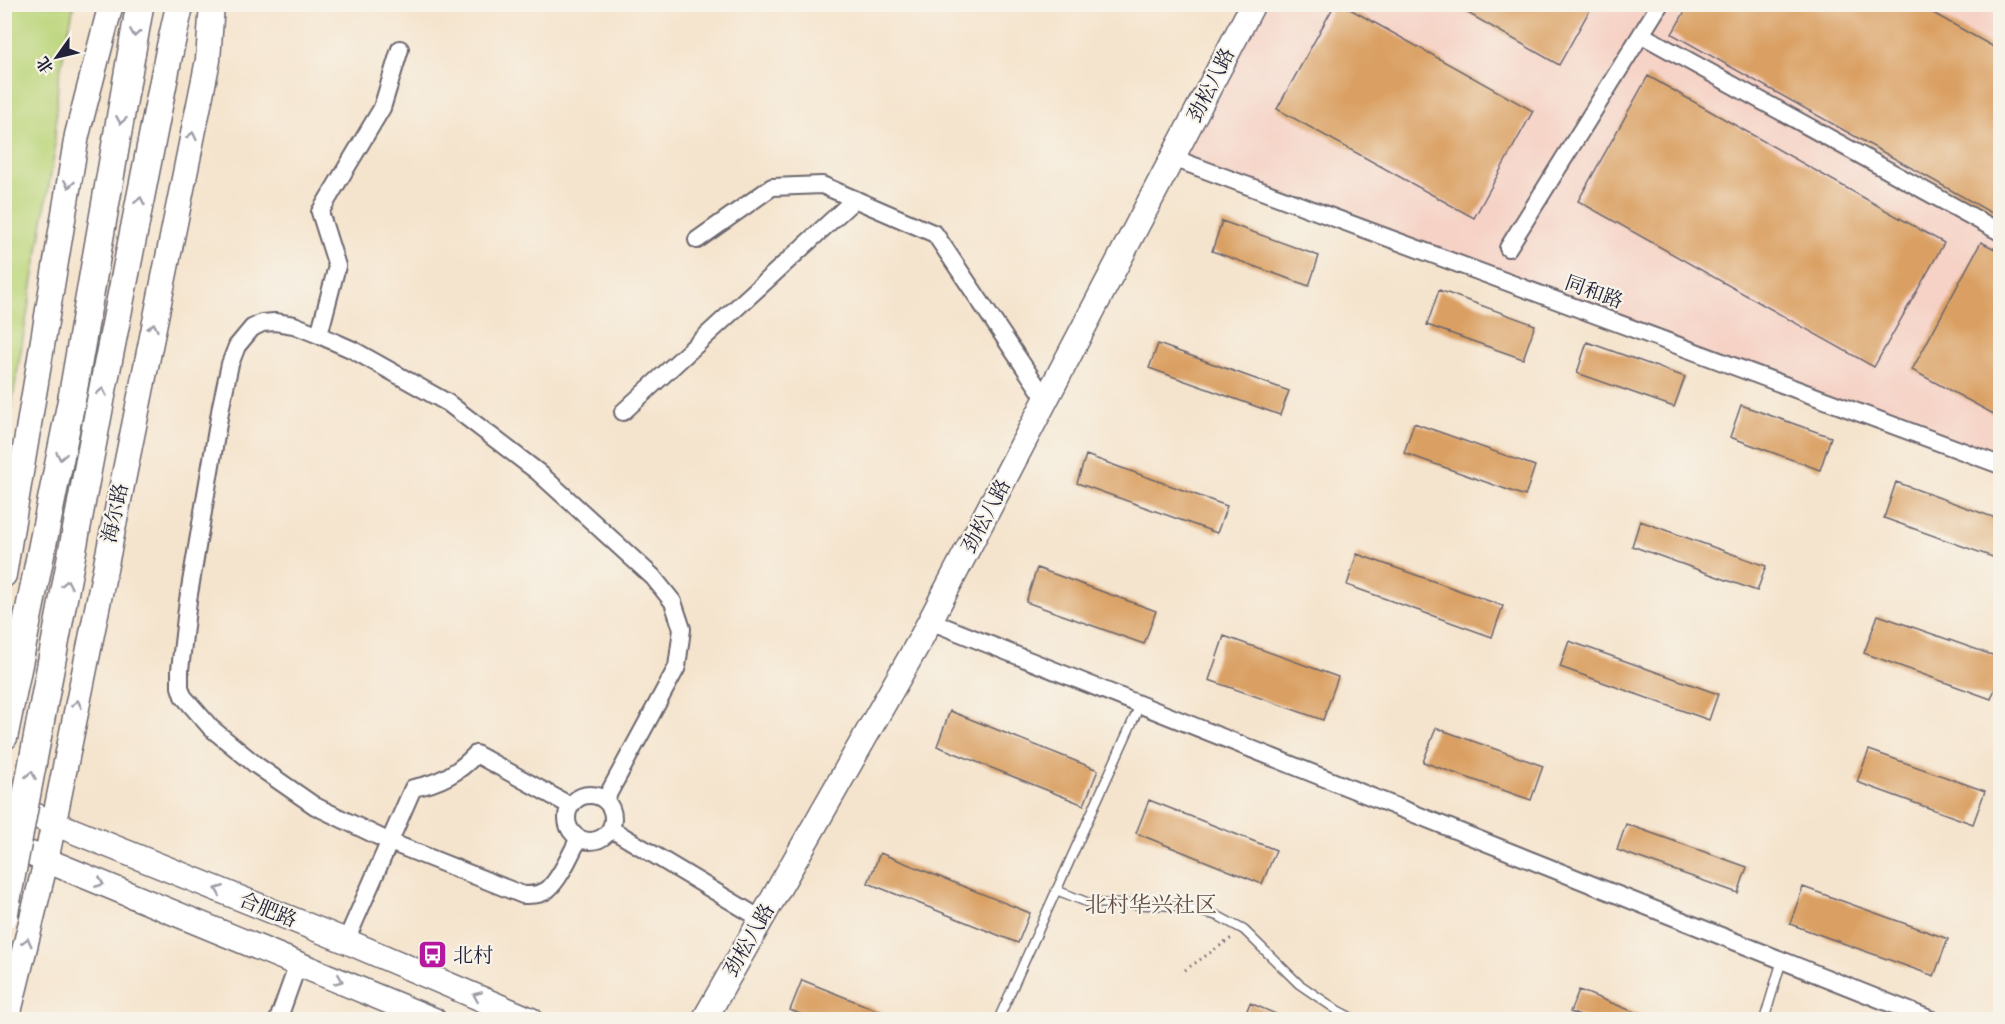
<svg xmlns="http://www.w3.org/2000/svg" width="2005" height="1024" font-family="Cardo,'Noto Serif SC',serif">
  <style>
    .built { fill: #f6d1c5 }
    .green { fill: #bbd57a; stroke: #6e7c5a; stroke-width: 1.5 }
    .building { fill: #daa063 }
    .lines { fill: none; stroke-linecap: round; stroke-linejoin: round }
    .lane-casing { stroke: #6c666e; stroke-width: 11 }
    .street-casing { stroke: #6c666e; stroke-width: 20 }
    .secondary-casing { stroke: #6c666e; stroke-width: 27 }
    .primary-casing { stroke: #6c666e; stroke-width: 30 }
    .path { stroke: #6c666e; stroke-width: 3; stroke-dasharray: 1.5 4.5; stroke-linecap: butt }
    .lane { stroke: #fff; stroke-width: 8 }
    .street { stroke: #fff; stroke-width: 16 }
    .secondary { stroke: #fff; stroke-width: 24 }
    .primary { stroke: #fff; stroke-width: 27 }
    .primary-bridge-casing { stroke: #6c666e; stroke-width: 30; stroke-linecap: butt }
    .primary-bridge { stroke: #fff; stroke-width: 27 }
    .oneway { stroke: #9c9ca7 }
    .labels { text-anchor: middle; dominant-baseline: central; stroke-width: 4.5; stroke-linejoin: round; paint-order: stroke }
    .street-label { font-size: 20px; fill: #22223b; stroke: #f7f3e8 }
    .poi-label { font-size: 20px; fill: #22223b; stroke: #f7f3e8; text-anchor: start }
    .quarter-label { font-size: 22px; fill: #624e49; stroke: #f7f3e8 }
  </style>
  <rect width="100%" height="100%" fill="#f7f3e8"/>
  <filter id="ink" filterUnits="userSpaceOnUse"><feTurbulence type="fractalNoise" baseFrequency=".0167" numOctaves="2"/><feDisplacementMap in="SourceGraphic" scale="12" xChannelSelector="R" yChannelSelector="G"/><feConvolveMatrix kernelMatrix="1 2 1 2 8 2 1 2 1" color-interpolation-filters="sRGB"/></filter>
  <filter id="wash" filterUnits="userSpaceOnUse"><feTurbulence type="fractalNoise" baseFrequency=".008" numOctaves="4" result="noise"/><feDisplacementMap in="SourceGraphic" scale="24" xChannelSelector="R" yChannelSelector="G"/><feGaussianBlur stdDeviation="1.35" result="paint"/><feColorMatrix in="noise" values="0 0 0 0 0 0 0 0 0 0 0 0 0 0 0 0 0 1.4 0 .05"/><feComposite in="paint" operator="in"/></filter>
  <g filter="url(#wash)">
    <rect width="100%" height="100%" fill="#f5e4cd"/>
    <!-- built -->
    <path class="built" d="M1262 5H2000V464L1173 158Z"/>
    <!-- green -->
    <path class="green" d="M5 4 74 5 58 81 54 156 10 415 4 414Z"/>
    <g id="blocks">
      <!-- building -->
      <path class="building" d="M1335 4H1341L1533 111 1474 218 1277 109Z
        M1452 4H1593L1559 65Z
        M1689 4H1917L2001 51V209L1997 216 1672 34Z
        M1648 76 1944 243 1874 367 1578 201Z
        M1222 221 1319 256 1309 286 1212 251Z
        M1981 242 2001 252V418L1912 370Z
        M1439 290 1535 325 1523 359 1427 325Z
        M1587 342 1685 377 1674 407 1577 373Z
        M1158 344 1289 391 1280 415 1149 368Z
        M1741 405 1831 437 1820 470 1730 437Z
        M1414 423 1535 466 1525 496 1404 453Z
        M1086 455 1227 506 1217 533 1077 483Z
        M1896 482 2001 520V560L1884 518Z
        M1640 521 1766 566 1757 591 1632 546Z
        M1357 554 1503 606 1492 637 1347 585Z
        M1037 568 1156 611 1144 644 1026 602Z
        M1878 615 2001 658V673L1991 699 1864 653Z
        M1224 636 1338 677 1323 720 1209 680Z
        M1569 641 1718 694 1709 720 1560 667Z
        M950 711 1098 770 1084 805 937 746Z
        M1436 728 1543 766 1531 800 1423 762Z
        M1869 750 1985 791 1973 824 1857 782Z
        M1149 800 1276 850 1262 884 1136 833Z
        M1626 824 1747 867 1738 893 1617 850Z
        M880 853 1030 913 1018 943 868 883Z
        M1803 887 1948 939 1934 976 1790 924Z
        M802 980 899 1019V1020H815L790 1010Z
        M1579 990 1652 1019V1020H1590L1570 1012Z
        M1250 1003 1288 1019V1020H1243Z"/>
    </g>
  </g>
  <g filter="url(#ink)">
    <use href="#blocks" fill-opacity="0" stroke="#6c666e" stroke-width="1.5"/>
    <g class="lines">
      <defs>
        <path id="lane" d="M1056 890 1089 903 1179 906 1218 916 1244 930 1299 984 1337 1010 1356 1020
          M998 1020 1140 705
          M1764 1020 1782 960"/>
        <path id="street" d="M1642 35 2000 232
          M1173 158 2000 465
          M697 240 772 187 822 185 935 234 1047 401
          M1508 248 1660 4
          M319 335 337 266 320 212 382 108 400 49
          M623 412 855 199
          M930 621 1932 1020
          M567 818a23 23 0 1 1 46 0a23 23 0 1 1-46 0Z
          M611 829 761 919
          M579 838C571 853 560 880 547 890 540 895 532 895 523 895L390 842 315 806 256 765 211 728 183 696 180 687V670L188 600 221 406 230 364 237 346 252 328 262 323 275 322 294 325 319 335 353 350 448 403 538 472 653 577 673 602 682 629 677 667 605 800
          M346 941 413 788C440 783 458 773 476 754L571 806
          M278 1020 298 964"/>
        <path id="secondary" d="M4 575 77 135 111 4
          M4 803 346 941 531 1020
          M31 854 434 1020
          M7 1020 46 861 208 60 212 4
          M704 1020 919 642 1253 4"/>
        <path id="primary" d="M169 53 180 4
          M4 736 72 398 140 4"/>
      </defs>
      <!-- lane casing -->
      <use href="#lane" class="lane-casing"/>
      <!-- street casing -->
      <use href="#street" class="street-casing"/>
      <!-- secondary casing -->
      <use href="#secondary" class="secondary-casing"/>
      <!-- primary casing -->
      <use href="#primary" class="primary-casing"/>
      <!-- path -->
      <path class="path" d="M1185 970 1233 937"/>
      <!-- lane -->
      <use href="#lane" class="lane"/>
      <!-- street -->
      <use href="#street" class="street"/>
      <!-- secondary -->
      <use href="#secondary" class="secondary"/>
      <!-- primary -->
      <use href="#primary" class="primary"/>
      <defs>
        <path id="primary-bridge" d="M4 915 103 388 169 53"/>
      </defs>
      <!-- primary-bridge casing -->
      <use href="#primary-bridge" class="primary-bridge-casing"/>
      <!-- primary-bridge -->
      <use href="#primary-bridge" class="primary-bridge"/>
    </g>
    <!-- one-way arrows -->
    <defs><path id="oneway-chevron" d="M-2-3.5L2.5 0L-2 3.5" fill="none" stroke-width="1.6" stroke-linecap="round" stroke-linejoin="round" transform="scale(1.5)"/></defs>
    <g class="oneway">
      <use href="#oneway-chevron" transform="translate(135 33) rotate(99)"/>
      <use href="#oneway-chevron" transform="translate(121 120) rotate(100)"/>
      <use href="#oneway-chevron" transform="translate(192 136) rotate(-78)"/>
      <use href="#oneway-chevron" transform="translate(69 184) rotate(99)"/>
      <use href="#oneway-chevron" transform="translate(140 201) rotate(-79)"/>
      <use href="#oneway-chevron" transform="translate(153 327) rotate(-78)"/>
      <use href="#oneway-chevron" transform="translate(102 392) rotate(-79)"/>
      <use href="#oneway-chevron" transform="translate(61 456) rotate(101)"/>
      <use href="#oneway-chevron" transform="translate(67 584) rotate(-79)"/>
      <use href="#oneway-chevron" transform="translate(77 704) rotate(-78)"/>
      <use href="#oneway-chevron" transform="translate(31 775) rotate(-79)"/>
      <use href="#oneway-chevron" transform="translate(100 883) rotate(22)"/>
      <use href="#oneway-chevron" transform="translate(219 890) rotate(-158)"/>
      <use href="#oneway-chevron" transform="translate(27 942) rotate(-76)"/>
      <use href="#oneway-chevron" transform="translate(339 980) rotate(22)"/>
      <use href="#oneway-chevron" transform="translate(477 996) rotate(-157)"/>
    </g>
  </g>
  <!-- icons -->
  <defs>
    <symbol id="bus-square" viewBox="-11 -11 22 22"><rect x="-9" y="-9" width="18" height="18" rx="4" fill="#b5179e" stroke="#f7f3e8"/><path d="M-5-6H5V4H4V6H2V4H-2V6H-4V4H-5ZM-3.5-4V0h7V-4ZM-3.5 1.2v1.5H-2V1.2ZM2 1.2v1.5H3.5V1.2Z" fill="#fff"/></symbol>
  </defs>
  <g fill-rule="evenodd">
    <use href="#bus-square" x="416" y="938" width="33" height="33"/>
  </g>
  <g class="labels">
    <!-- street labels -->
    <g class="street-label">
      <text transform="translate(1211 85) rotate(-63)">劲松八路</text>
      <text transform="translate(1594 292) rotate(20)">同和路</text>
      <text transform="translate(115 513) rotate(-78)">海尔路</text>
      <text transform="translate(986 516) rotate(-62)">劲松八路</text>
      <text transform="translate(268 910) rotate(22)">合肥路</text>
      <text transform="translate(749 940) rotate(-60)">劲松八路</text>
    </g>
    <!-- poi labels -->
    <g class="poi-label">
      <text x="453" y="955">北村</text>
    </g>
    <!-- quarter labels -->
    <g class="quarter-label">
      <text x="1151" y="905">北村华兴社区</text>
    </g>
  </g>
  <!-- margin -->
  <rect width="2005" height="1024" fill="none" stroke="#f7f3e8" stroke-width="24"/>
  <!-- north arrow -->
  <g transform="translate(57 57) rotate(236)" stroke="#f7f3e8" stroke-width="4.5" paint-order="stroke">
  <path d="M0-4.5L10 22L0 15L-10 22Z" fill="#22223b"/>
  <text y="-9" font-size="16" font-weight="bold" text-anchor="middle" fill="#22223b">北</text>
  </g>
</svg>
